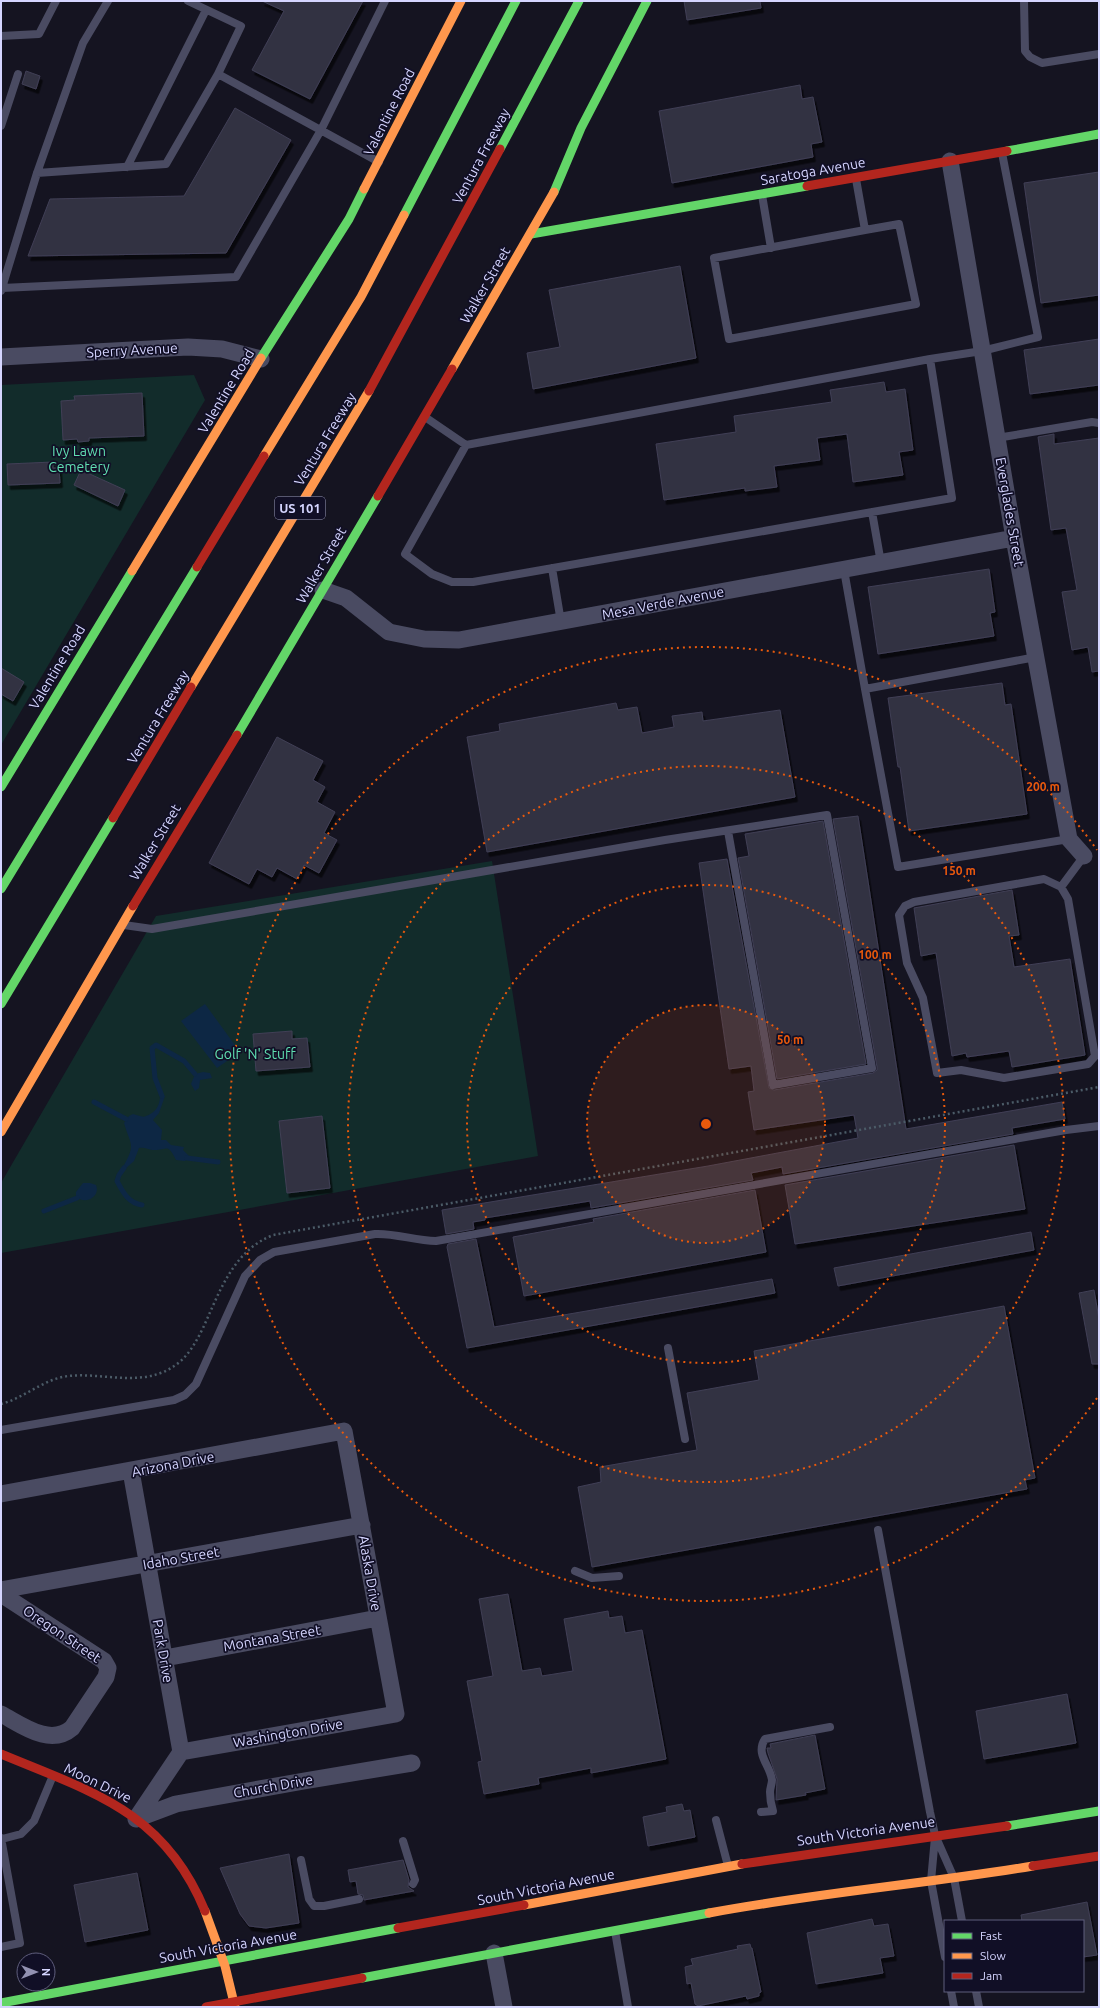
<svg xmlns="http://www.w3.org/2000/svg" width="1100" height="2008" font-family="Ubuntu,sans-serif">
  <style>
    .green { fill: #122c2b }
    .water { fill: #0d2744 }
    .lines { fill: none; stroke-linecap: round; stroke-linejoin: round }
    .stream { stroke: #0d2744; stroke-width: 5 }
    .building { fill: #333243; stroke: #403f55; filter: url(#shadow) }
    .path { stroke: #4b5b67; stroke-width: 2.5; stroke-dasharray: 2 3; stroke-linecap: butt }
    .lane { stroke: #4a4b62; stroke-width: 8 }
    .street { stroke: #4a4b62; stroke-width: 17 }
    .fast { stroke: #63d668; stroke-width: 9 }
    .slow { stroke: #ff974d; stroke-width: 9 }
    .jam { stroke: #b3261e; stroke-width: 9 }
    .ring { fill: none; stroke: #e8590c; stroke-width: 2; stroke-dasharray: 2 4 }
    .labels { text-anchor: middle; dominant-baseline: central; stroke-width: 3.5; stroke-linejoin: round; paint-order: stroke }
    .shield { fill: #110f26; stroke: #9a9abe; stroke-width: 1 }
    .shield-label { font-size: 13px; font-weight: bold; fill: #d5d5ff }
    .street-label { font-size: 14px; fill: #d5d5ff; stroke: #110f26 }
    .park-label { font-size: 14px; fill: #60dfb1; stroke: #110f26 }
    .centre { fill: #e8590c; stroke: #110f26; stroke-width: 2 }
    .ring-label { font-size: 12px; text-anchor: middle; font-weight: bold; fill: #e8590c; stroke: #110f26; stroke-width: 3.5; stroke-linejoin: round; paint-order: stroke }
  </style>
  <defs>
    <filter id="shadow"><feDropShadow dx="2.5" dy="4.5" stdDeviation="0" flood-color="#0009"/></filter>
  </defs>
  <rect width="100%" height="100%" fill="#151421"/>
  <!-- green -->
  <path class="green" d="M194 375 205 400 1 745V385Z
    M492 861 538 1156 1 1253V1183L156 916Z"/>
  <!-- water -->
  <path class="water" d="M205 1004 240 1052 217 1068 181 1021Z
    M203 1072 210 1073 212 1078 200 1080 199 1088 195 1091 191 1084 195 1074Z
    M160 1096H165L159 1113 153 1120 162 1130 161 1140H166L171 1145 184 1147 183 1150 189 1156 185 1161 176 1160C167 1142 168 1151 152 1150 147 1149 144 1147 139 1148L134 1161 125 1169 123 1167C136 1143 131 1147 124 1123L129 1116 133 1114C137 1115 143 1118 146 1116 155 1113 160 1106 160 1096Z
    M83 1183H90L96 1185C101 1197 84 1206 76 1196V1192Z"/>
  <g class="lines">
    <!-- stream -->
    <path class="stream" d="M162 1096 155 1078 152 1048 156 1045 184 1061 195 1074
      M94 1102 126 1119
      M187 1158 218 1162
      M124 1168 119 1175 117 1181C123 1192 128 1203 142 1205
      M44 1211 77 1198"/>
  </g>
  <!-- building -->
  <path class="building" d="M262 1H363L310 99 252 70 284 11Z
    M684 1H760L761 8 687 20Z
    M26 71 40 76 36 89 22 84Z
    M800 85 802 99 813 97 822 142 811 144 813 157 672 183 659 111Z
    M235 108 291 140 226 253 28 256 50 199 184 196Z
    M1099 172V295L1041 303 1024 183Z
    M680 266 696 358 533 389 527 353 560 347 549 290Z
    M1099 339V385L1030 394 1024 350Z
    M884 382 886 392 905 389 913 450 899 452 903 475 853 482 847 434 817 438 820 460 774 466 777 487 745 491V488L664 500 656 444 736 432 734 416 832 402 830 390Z
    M142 393 144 436 89 438V441L78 442 77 439 63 440 61 401 75 400 74 396Z
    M1054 434V444L1099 438V671L1092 672 1088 647 1072 650 1062 592 1077 590 1066 528 1051 530 1038 437Z
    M53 462V468H59L60 483 8 485 7 464Z
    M81 470 125 490 118 506 74 485Z
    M989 569 995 612 990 613 994 636 878 654 868 587Z
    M1 668 24 682 13 701 1 694Z
    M1002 683 1005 705 1011 704 1027 814 909 831 900 767H898L888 698Z
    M616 703 618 710 637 707 642 733 674 727 672 716 702 712 703 721 780 710 795 797 487 852 467 737 500 731 499 724Z
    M277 737 323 761 313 780 325 787 317 802 335 812 324 833 337 840 319 873 304 865 297 879 277 868 272 877 257 869 249 884 209 863Z
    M858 816 906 1129 1062 1102 1065 1119 1012 1128 1013 1134 783 1174 782 1167 751 1173 753 1180 591 1208 590 1201 485 1218V1220L473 1222 474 1229 446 1234 442 1210 708 1166 858 1138 854 1115 754 1130 748 1092 754 1091 751 1066 729 1069 699 863 727 859 769 1088 774 1090 873 1073 877 1070V1067L833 819Z
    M823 821 866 1064 777 1079 738 858 749 856 745 834Z
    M1012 890 1019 935 1009 936 1014 967 1070 959 1085 1055 1012 1067 1009 1051 967 1057 966 1053 952 1056 936 953 921 956 914 908Z
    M292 1031V1039L307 1038 310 1067 256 1071 253 1034Z
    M322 1116 330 1188 287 1193 279 1121Z
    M1014 1145 1025 1209 795 1244 785 1185Z
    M755 1190 766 1252 524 1296 513 1237 594 1222 593 1219Z
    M1031 1232 1034 1250 838 1286 834 1268Z
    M476 1239 494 1327 772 1279 775 1293 467 1348 447 1247 448 1244Z
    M1094 1290 1099 1319V1364H1092L1079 1293Z
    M1004 1306 1035 1478 1025 1480 1027 1489 592 1567 578 1487 601 1482 600 1467 697 1450 687 1393 759 1380 754 1351Z
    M508 1594 522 1671 540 1668 542 1676 573 1671 564 1619 608 1611 609 1618 622 1616 625 1633 642 1630 666 1759 591 1773V1768L538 1778 539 1784 484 1794 478 1762 482 1761 467 1681 493 1676 479 1599Z
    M1067 1694 1076 1743 984 1759 976 1711Z
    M815 1735 825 1789 805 1793 806 1795 776 1800 777 1779 768 1753 767 1748H771L770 1744Z
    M682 1804 684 1811 690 1810 695 1837 648 1846 643 1817 667 1812 666 1807Z
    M289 1854 299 1923 266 1928 249 1926 240 1914 220 1868Z
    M403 1860 409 1880 408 1887 414 1891 364 1900 363 1895 358 1894 356 1881 350 1882 348 1870Z
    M137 1873 148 1930 85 1942 74 1885Z
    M1087 1902 1097 1955 1083 1957V1921H1022L1021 1915Z
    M872 1919 874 1926 888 1924 894 1956 880 1958 883 1973 816 1984 807 1933Z
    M750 1944 751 1948H752L761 1992 759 1993V1996L747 1999 746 1996 698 2006 695 2004 691 1983 687 1984 685 1967 693 1965 691 1959 738 1949 737 1946Z"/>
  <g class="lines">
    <!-- path -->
    <path class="path" d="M1 1404C24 1398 44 1379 68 1376 104 1372 144 1389 177 1364 189 1355 196 1342 203 1328 220 1291 233 1251 273 1235L1099 1087"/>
    <!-- lane -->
    <path class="lane" d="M188 1 241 26 218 74 379 162
      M1024 1 1025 51 1030 57 1042 63 1099 54
      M1 36 39 34 56 1
      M1 126 18 74
      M127 167 206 10
      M37 173 166 164 218 74
      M856 179 865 230 899 224 916 304 729 339 714 258 865 230
      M762 195 771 248
      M2 288 236 277 321 130 385 1
      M1 291 37 173 83 43 108 1
      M930 359 982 351 1038 337 1002 153
      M425 417 466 445 405 554 432 574 452 582H473L952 498 930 359 466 445
      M997 438 1092 422 1099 423
      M872 512 881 563
      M552 568 561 622
      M844 570 865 689 1036 657
      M865 689 898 867 1069 839
      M1061 887 1068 899 1095 1056 1088 1064 1004 1078 961 1070 937 1073 923 998 907 963 899 915 905 906 914 902 1044 879 1061 887 1084 856
      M124 925 152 929 665 840 827 815 872 1068 773 1085 728 831
      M668 1348 685 1439
      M1 1430 174 1400 185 1395 196 1384 245 1276 260 1260 274 1252 375 1234C396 1233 415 1241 436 1241L1066 1130 1099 1126
      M878 1530 930 1812 935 1835 954 1878 962 1921
      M575 1571 592 1578 619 1576
      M761 1812 773 1811C771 1805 770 1799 770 1792 770 1788 772 1784 772 1780 770 1765 755 1754 765 1739L830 1727
      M716 1820 728 1866
      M935 1837 931 1881 945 1957
      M1 1838 20 1943 1 1947
      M2 1839 21 1834 34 1821 52 1778
      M403 1841 415 1880 413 1884
      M301 1860 309 1899 314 1906H324L359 1899
      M615 1931 628 2007
      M951 1991 954 2007
      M976 1991 979 2007"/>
    <!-- street -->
    <path class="street" d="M950 161 1014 538 1069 839 1084 856
      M1 357 188 347 222 349 261 359
      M323 590 346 598 389 632 424 639 459 640 1014 538
      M131 1471 181 1752 136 1819
      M1 1494 344 1431 396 1714 181 1752
      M1 1590 362 1525
      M1 1594 104 1661 108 1668 106 1677 72 1728C50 1747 22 1725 1 1714
      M165 1658 378 1618
      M136 1819 176 1804 304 1781 412 1763
      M494 1953 504 2007"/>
    <!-- fast -->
    <path class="fast" d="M500 149 579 1
      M1007 151 1099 134
      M554 192 581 128 647 1
      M404 215 516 1
      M531 234 807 186
      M261 358 349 219 364 189
      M237 735 378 496
      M1 787 132 571
      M1 889 197 567
      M1 1004 113 818
      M1007 1826 1099 1811
      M362 1978 709 1913
      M1 2003 398 1928"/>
    <!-- slow -->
    <path class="slow" d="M364 189 461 1
      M452 369 554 192
      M264 456 361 297 404 215
      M132 571 261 358
      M191 687 369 391
      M1 1132 133 906
      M524 1905 742 1864
      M205 1911 225 1966 235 2007
      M709 1913C816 1893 925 1884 1033 1866"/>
    <!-- jam -->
    <path class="jam" d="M807 186 1007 151
      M369 391 500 149
      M378 496 452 369
      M197 567 264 456
      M113 818 191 687
      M133 906 237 735
      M1 1754C92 1792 164 1811 205 1911
      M742 1864 1007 1826
      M1033 1866 1099 1856
      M398 1928 524 1905
      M206 2007 362 1978"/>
  </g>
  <!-- distance rings -->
  <circle cx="706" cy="1124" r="119" fill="#e8590c" fill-opacity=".12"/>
  <g class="ring">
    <circle cx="706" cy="1124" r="119"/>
    <circle cx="706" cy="1124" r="239"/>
    <circle cx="706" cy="1124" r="358"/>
    <path d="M1097 1398A477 477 0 1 1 1097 850"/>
  </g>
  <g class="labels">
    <!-- shield labels -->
    <rect class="shield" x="275" y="497" width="50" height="22" rx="3"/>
    <g class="shield-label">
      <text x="300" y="508">US 101</text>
    </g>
    <!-- street labels -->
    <g class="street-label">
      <text transform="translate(389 112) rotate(-63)">Valentine Road</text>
      <text transform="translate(481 156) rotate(-62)">Ventura Freeway</text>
      <text transform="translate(813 171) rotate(-10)">Saratoga Avenue</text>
      <text transform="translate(485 285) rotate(-60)">Walker Street</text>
      <text transform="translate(132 350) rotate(-3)">Sperry Avenue</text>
      <text transform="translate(226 391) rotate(-59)">Valentine Road</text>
      <text transform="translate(325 439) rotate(-59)">Ventura Freeway</text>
      <text transform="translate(1010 512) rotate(80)">Everglades Street</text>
      <text transform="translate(321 565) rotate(-60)">Walker Street</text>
      <text transform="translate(663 603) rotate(-11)">Mesa Verde Avenue</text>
      <text transform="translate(57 667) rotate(-59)">Valentine Road</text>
      <text transform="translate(158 717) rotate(-59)">Ventura Freeway</text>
      <text transform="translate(155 842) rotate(-59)">Walker Street</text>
      <text transform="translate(173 1464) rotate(-11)">Arizona Drive</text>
      <text transform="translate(181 1558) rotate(-10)">Idaho Street</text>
      <text transform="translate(370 1573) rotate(80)">Alaska Drive</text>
      <text transform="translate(62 1634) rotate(34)">Oregon Street</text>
      <text transform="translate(272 1638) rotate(-10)">Montana Street</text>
      <text transform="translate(163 1651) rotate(80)">Park Drive</text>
      <text transform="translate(288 1733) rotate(-10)">Washington Drive</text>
      <text transform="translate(98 1783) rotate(26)">Moon Drive</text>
      <text transform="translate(273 1786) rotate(-10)">Church Drive</text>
      <text transform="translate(866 1831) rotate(-8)">South Victoria Avenue</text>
      <text transform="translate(546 1887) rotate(-11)">South Victoria Avenue</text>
      <text transform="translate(228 1946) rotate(-10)">South Victoria Avenue</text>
    </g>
    <!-- park labels -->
    <g class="park-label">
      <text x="79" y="451">Ivy Lawn<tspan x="79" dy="16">Cemetery</tspan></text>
      <text x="255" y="1054">Golf 'N' Stuff</text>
    </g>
  </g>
  <circle cx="706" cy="1124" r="6" class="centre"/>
  <g class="ring-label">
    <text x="1043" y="791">200 m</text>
    <text x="959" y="875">150 m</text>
    <text x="875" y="959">100 m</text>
    <text x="790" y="1044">50 m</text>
  </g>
  <!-- border -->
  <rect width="1100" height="2008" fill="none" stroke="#d5d5ff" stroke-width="4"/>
  <!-- legend -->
  <rect x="944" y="1920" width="140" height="72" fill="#110f26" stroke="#5f5e7d"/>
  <rect x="952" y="1933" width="20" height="6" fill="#63d668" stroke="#5f5e7d"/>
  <text x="980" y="1940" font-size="12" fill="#d5d5ff">Fast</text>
  <rect x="952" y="1953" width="20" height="6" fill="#ff974d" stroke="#5f5e7d"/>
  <text x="980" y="1960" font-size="12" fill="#d5d5ff">Slow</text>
  <rect x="952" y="1973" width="20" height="6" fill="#b3261e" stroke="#5f5e7d"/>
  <text x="980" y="1980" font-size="12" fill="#d5d5ff">Jam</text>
  <!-- north arrow -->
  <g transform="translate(36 1972) rotate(90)"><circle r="19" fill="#110f26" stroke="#5f5e7d"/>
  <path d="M0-3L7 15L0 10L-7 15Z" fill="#9291b1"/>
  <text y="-6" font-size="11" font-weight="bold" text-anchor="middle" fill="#d5d5ff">N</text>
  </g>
</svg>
